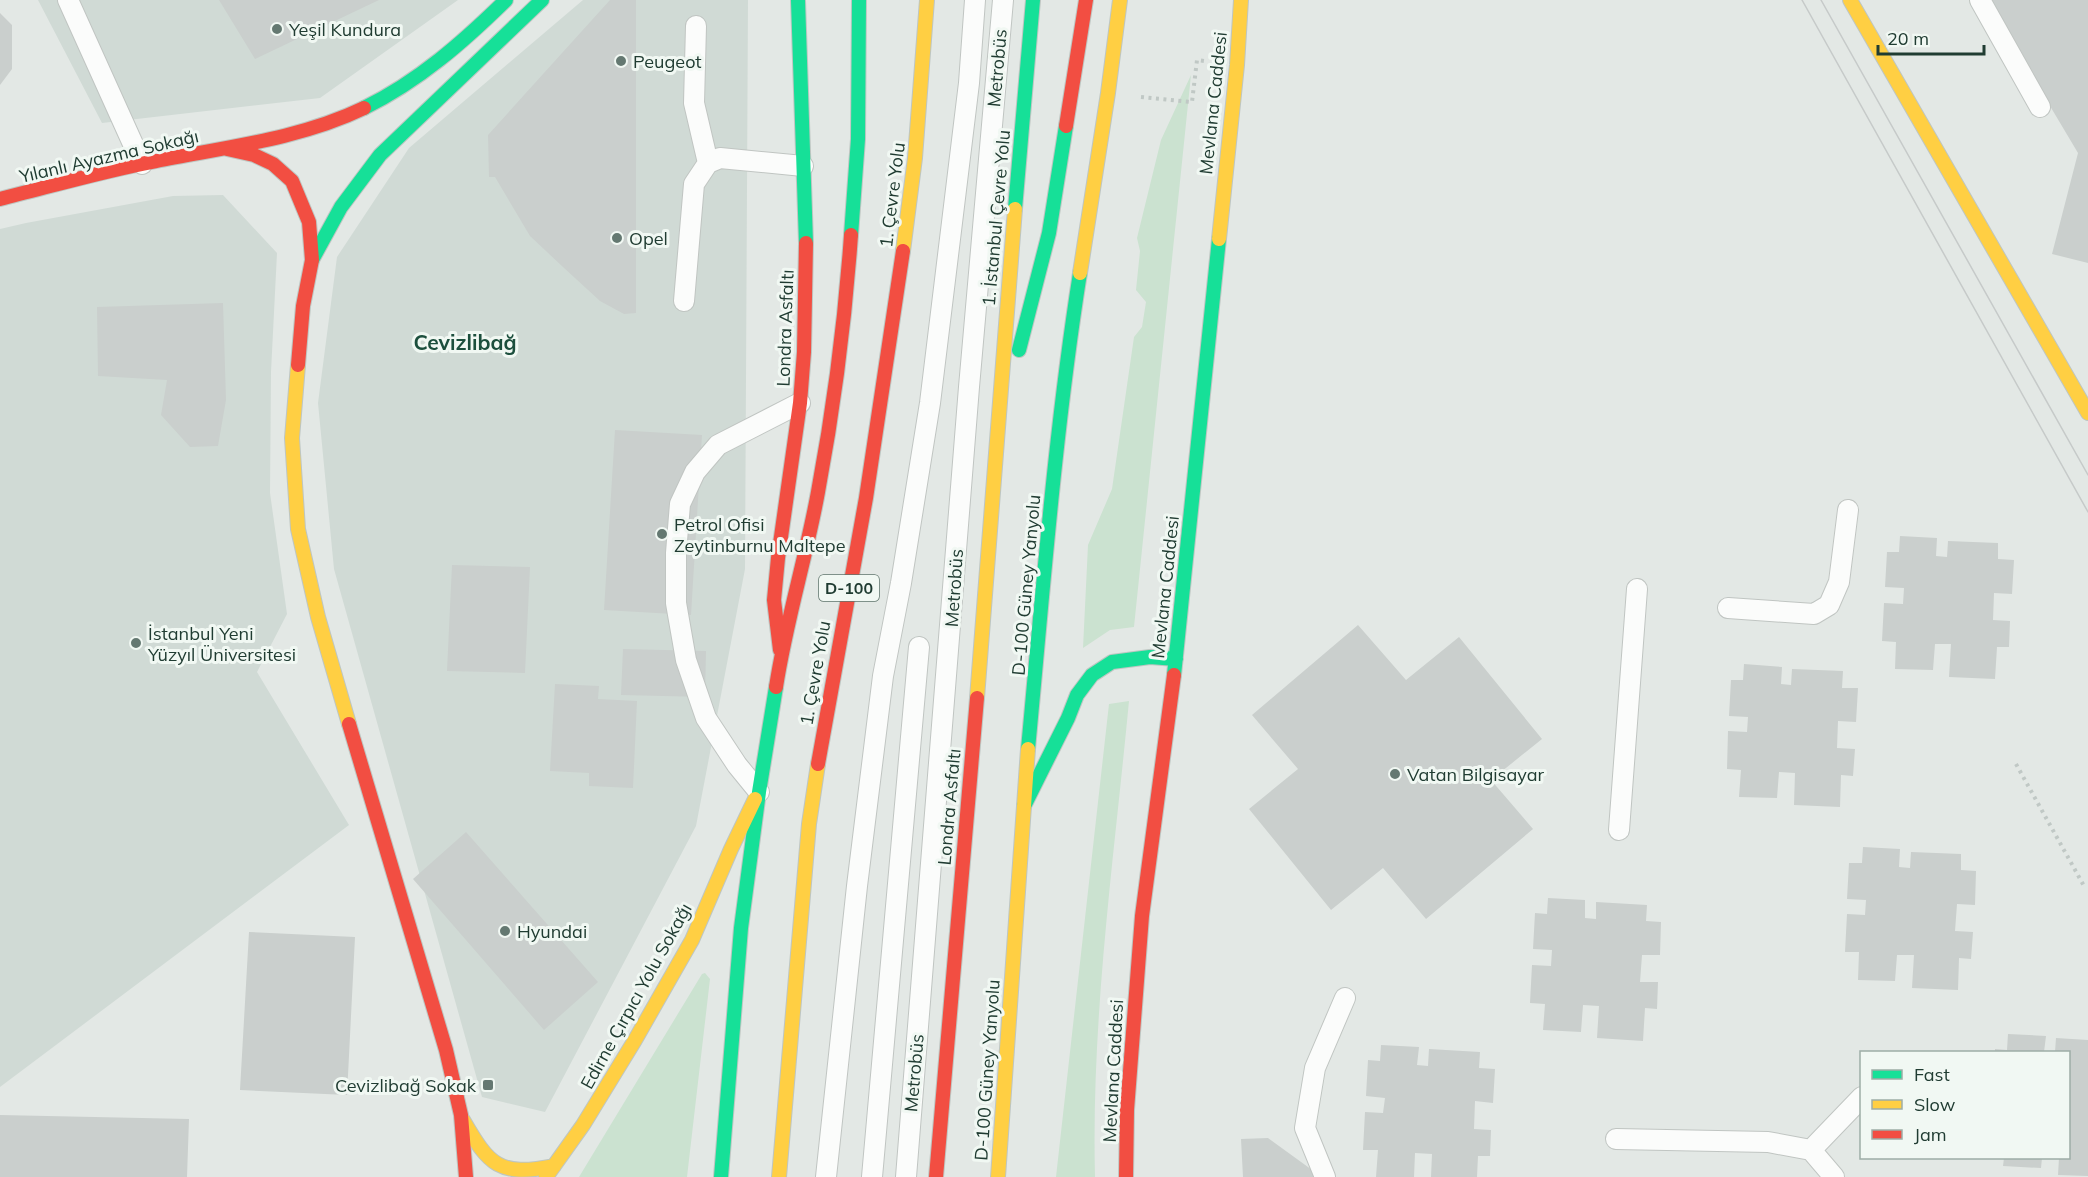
<svg xmlns="http://www.w3.org/2000/svg" width="2088" height="1177" font-family="Mulish,sans-serif">
  <style>
    .built { fill: #d0dad5 }
    .green { fill: #cbe2d0 }
    .building { fill: #cacfcd }
    .lines { fill: none; stroke-linecap: round; stroke-linejoin: round }
    .lane-casing { stroke: #c0c5c2; stroke-width: 22 }
    .fast-casing { stroke: #bec6c2; stroke-width: 16 }
    .slow-casing { stroke: #bec6c2; stroke-width: 16 }
    .jam-casing { stroke: #bec6c2; stroke-width: 16 }
    .path { stroke: #c0c8c5; stroke-width: 4; stroke-dasharray: 3 4.5; stroke-linecap: butt }
    .lane { stroke: #fbfcfb; stroke-width: 20 }
    .fast { stroke: #16e098; stroke-width: 14 }
    .slow { stroke: #ffcf43; stroke-width: 14 }
    .jam { stroke: #f24e42; stroke-width: 14 }
    .tram { stroke: #c6cac9; stroke-width: 1.5 }
    .poi-dot { fill: #647871; stroke: #f1f8f3; stroke-width: 2 }
    .labels { text-anchor: middle; dominant-baseline: central; stroke-width: 6; stroke-linejoin: round; paint-order: stroke }
    .shield { fill: #f1f8f3; stroke: #5f746c; stroke-width: 1.5 }
    .shield-label { font-size: 16px; font-weight: bold; fill: #203c32 }
    .poi-label { font-size: 18px; fill: #203c32; stroke: #f1f8f3; text-anchor: start }
    .street-label { font-size: 18px; fill: #203c32; stroke: #f1f8f3 }
    .quarter-label { font-size: 21px; font-weight: bold; fill: #1c4f3d; stroke: #f1f8f3 }
  </style>
  <rect width="100%" height="100%" fill="#e3e8e5"/>
  <!-- built -->
  <path class="built" d="M38 0H458L320 98 102 123Z
    M583 0H748L745 569 696 826 545 1112 482 1097 334 569 318 403 337 257 409 148Z
    M223 195 277 253 271 372 270 493 287 614 257 672 349 825 0 1087V229L26 223 173 196Z"/>
  <!-- green -->
  <path class="green" d="M1191 75 1134 627 1110 630 1083 648 1088 545 1112 489 1134 337 1142 327 1146 302 1136 290 1140 251 1137 238 1161 140Z
    M1129 701C1114 859 1091 1018 1095 1177H1056L1109 704Z
    M705 973 710 979 687 1177H579L702 974Z"/>
  <!-- building -->
  <path class="building" d="M219 0H379L255 59Z
    M610 0H636V313L624 314 600 301 563 267 530 236 495 177H489L488 135Z
    M1987 0H2088V263L2052 254 2078 153Z
    M0 13 12 25V69L0 85Z
    M223 303 226 400 218 446 190 447 161 415 167 380 98 376 97 307Z
    M615 430 702 435 691 615 604 610Z
    M1900 536 1937 538 1936 556 1947 557 1948 541 1998 543V559L2014 560 2012 594 1994 593 1993 620 2010 621 2009 647H1997L1995 679 1949 677 1951 644H1935L1933 670 1895 669 1896 642 1882 641 1884 603 1903 604 1904 588 1885 587 1887 552H1899Z
    M452 565 530 567 525 673 447 671Z
    M1358 625 1406 680 1459 637 1542 739 1491 780 1533 829 1426 919 1383 868 1331 910 1249 809 1298 769 1252 715Z
    M623 649 706 651 705 697 621 695Z
    M1744 664 1782 667 1781 684 1791 685 1792 669 1843 671 1842 688H1858L1856 722 1838 721 1837 748 1855 749 1853 776 1841 775 1840 807 1794 805 1795 773 1779 772 1777 798 1739 797 1741 770 1727 769 1728 731 1747 732 1748 717 1729 716 1731 680H1743Z
    M555 684 599 686 598 699 637 701 633 788 589 786V773L550 771Z
    M466 832 598 982 544 1030 413 879Z
    M1863 847 1900 849 1899 867 1910 868 1911 852 1961 854V870L1976 871 1975 905 1957 904 1955 931 1973 932 1971 959 1959 958 1958 990 1912 988 1914 955H1897L1895 981 1858 980 1859 952H1845L1847 914 1865 915 1866 900 1847 899 1849 863H1862Z
    M1548 898 1585 900V918L1596 919V902L1647 905 1646 921 1661 922 1660 955H1642L1640 982H1658L1657 1009 1645 1008 1643 1041 1597 1038 1599 1006 1583 1005 1581 1032 1543 1030 1545 1004 1530 1003 1532 965 1551 966 1552 950 1533 949 1535 913 1547 914Z
    M249 932 355 937 347 1095 240 1090Z
    M2008 1034 2046 1036 2044 1052H1995V1049L2007 1050Z
    M2056 1038 2088 1040V1176L2058 1175 2059 1158H2068V1052H2055Z
    M1381 1045 1419 1047 1417 1065 1428 1066 1429 1049 1480 1052 1479 1068 1495 1069 1493 1103 1475 1101 1474 1129 1491 1130 1490 1156H1478L1477 1177H1431L1432 1154 1415 1153 1414 1177H1376L1378 1150H1363L1365 1112 1383 1113 1385 1098 1366 1096 1368 1060 1380 1061Z
    M0 1115 189 1119 187 1177H0Z
    M1268 1138 1319 1175 1320 1177H1243L1241 1139Z
    M2004 1158H2042L2041 1168 2003 1166Z"/>
  <g class="lines">
    <defs>
      <path id="lane" d="M68 0 142 164
        M1980 0 2040 107
        M696 26 694 103 708 163
        M684 301 694 184 708 163 720 158 803 166
        M1728 608 1814 614 1829 605 1839 582 1848 510
        M759 792 737 765 706 718 686 660 676 603V553L680 504 695 472 718 445 800 403
        M1619 830 1637 589
        M1616 1139 1768 1142 1811 1150 1834 1177
        M1811 1150 1862 1097
        M826 1177 857 886 883 676 901 583 930 403 969 83 975 0
        M872 1177 919 647
        M906 1177 969 387 1003 0
        M1325 1177 1305 1128 1315 1068 1345 998"/>
      <path id="fast" d="M798 0 806 243
        M364 108C419 81 463 42 506 0
        M1015 209 1033 0
        M851 235 858 139 859 0
        M312 260 341 207 380 155 542 0
        M1019 350 1049 233 1066 126
        M1174 675 1219 239
        M1028 749C1043 590 1055 431 1080 273
        M1024 806 1068 718 1077 695 1092 675 1112 662 1150 657 1176 659
        M721 1177 741 928 759 792 776 687"/>
      <path id="slow" d="M1850 0 2088 413
        M1219 239 1237 65 1241 0
        M903 251 915 158 927 0
        M1080 273 1108 93 1120 0
        M298 365 292 438 298 529 318 617 349 724
        M977 698 1015 209
        M463 1120C489 1165 499 1177 554 1166
        M546 1177 583 1125 635 1040 692 940 731 849 755 799
        M779 1177 809 824 818 764
        M998 1177 1028 749"/>
      <path id="jam" d="M1066 126 1086 0
        M227 149 254 155 273 164 292 181 309 222 312 260 303 306 298 365
        M0 199C52 186 103 171 156 161 226 147 300 139 364 108
        M780 650 774 600 778 558 800 403 804 352 806 243
        M776 687C786 621 806 558 818 492 834 407 845 321 851 235
        M349 724 446 1050 461 1115 466 1177
        M818 764 866 498 903 251
        M936 1177 977 698
        M1126 1177 1127 1110 1142 916 1174 675"/>
    </defs>
    <!-- lane casing -->
    <use href="#lane" class="lane-casing"/>
    <!-- fast casing -->
    <use href="#fast" class="fast-casing"/>
    <!-- slow casing -->
    <use href="#slow" class="slow-casing"/>
    <!-- jam casing -->
    <use href="#jam" class="jam-casing"/>
    <!-- path -->
    <path class="path" d="M1141 97 1192 102 1197 60 1204 61
      M2016 764 2084 886"/>
    <!-- lane -->
    <use href="#lane" class="lane"/>
    <!-- fast -->
    <use href="#fast" class="fast"/>
    <!-- slow -->
    <use href="#slow" class="slow"/>
    <!-- jam -->
    <use href="#jam" class="jam"/>
    <!-- tram -->
    <path class="tram" d="M1802 0 2088 512
      M1821 0 2088 475"/>
  </g>
  <!-- markers -->
  <g class="poi-dot">
    <circle cx="277" cy="29" r="6"/>
    <circle cx="621" cy="61" r="6"/>
    <circle cx="617" cy="238" r="6"/>
    <circle cx="662" cy="534" r="6"/>
    <circle cx="136" cy="643" r="6"/>
    <circle cx="1395" cy="774" r="6"/>
    <circle cx="505" cy="931" r="6"/>
    <rect x="482" y="1079" width="12" height="12" rx="3"/>
  </g>
  <g class="labels">
    <!-- shield labels -->
    <rect class="shield" x="819" y="575" width="60" height="26" rx="4.5"/>
    <g class="shield-label">
      <text x="849" y="588">D-100</text>
    </g>
    <!-- poi labels -->
    <g class="poi-label">
      <text x="289" y="29">Yeşil Kundura</text>
      <text x="633" y="61">Peugeot</text>
      <text x="629" y="238">Opel</text>
      <text x="674" y="524">Petrol Ofisi<tspan x="674" dy="21">Zeytinburnu Maltepe</tspan></text>
      <text x="148" y="633">İstanbul Yeni<tspan x="148" dy="21">Yüzyıl Üniversitesi</tspan></text>
      <text x="1407" y="774">Vatan Bilgisayar</text>
      <text x="517" y="931">Hyundai</text>
      <text x="476" y="1085" text-anchor="end">Cevizlibağ Sokak</text>
    </g>
    <!-- street labels -->
    <g class="street-label">
      <text transform="translate(997 68) rotate(-85)">Metrobüs</text>
      <text transform="translate(1213 103) rotate(-84)">Mevlana Caddesi</text>
      <text transform="translate(109 156) rotate(-13)">Yılanlı Ayazma Sokağı</text>
      <text transform="translate(892 195) rotate(-83)">1. Çevre Yolu</text>
      <text transform="translate(996 218) rotate(-85)">1. İstanbul Çevre Yolu</text>
      <text transform="translate(785 328) rotate(-88)">Londra Asfaltı</text>
      <text transform="translate(1026 585) rotate(-85)">D-100 Güney Yanyolu</text>
      <text transform="translate(1165 587) rotate(-84)">Mevlana Caddesi</text>
      <text transform="translate(954 588) rotate(-86)">Metrobüs</text>
      <text transform="translate(815 673) rotate(-80)">1. Çevre Yolu</text>
      <text transform="translate(949 807) rotate(-85)">Londra Asfaltı</text>
      <text transform="translate(636 996) rotate(-61)">Edirne Çırpıcı Yolu Sokağı</text>
      <text transform="translate(987 1070) rotate(-86)">D-100 Güney Yanyolu</text>
      <text transform="translate(1113 1071) rotate(-87)">Mevlana Caddesi</text>
      <text transform="translate(914 1073) rotate(-85)">Metrobüs</text>
    </g>
    <!-- quarter labels -->
    <g class="quarter-label">
      <text x="465" y="342">Cevizlibağ</text>
    </g>
  </g>
  <!-- legend -->
  <rect x="1860" y="1051" width="210" height="108" fill="#f1f8f3" stroke="#9dada6" stroke-width="1.5"/>
  <rect x="1872" y="1070" width="30" height="9" fill="#16e098" stroke="#9dada6" stroke-width="1.5"/>
  <text x="1914" y="1081" font-size="18" fill="#203c32">Fast</text>
  <rect x="1872" y="1100" width="30" height="9" fill="#ffcf43" stroke="#9dada6" stroke-width="1.5"/>
  <text x="1914" y="1111" font-size="18" fill="#203c32">Slow</text>
  <rect x="1872" y="1130" width="30" height="9" fill="#f24e42" stroke="#9dada6" stroke-width="1.5"/>
  <text x="1914" y="1141" font-size="18" fill="#203c32">Jam</text>
  <!-- scale -->
  <path d="M1878 45v9h106v-9" fill="none" stroke="#203c32" stroke-width="3"/>
  <text x="1887" y="45" font-size="18" fill="#203c32" stroke="#f1f8f3" stroke-width="4.5" paint-order="stroke">20 m</text>
</svg>
